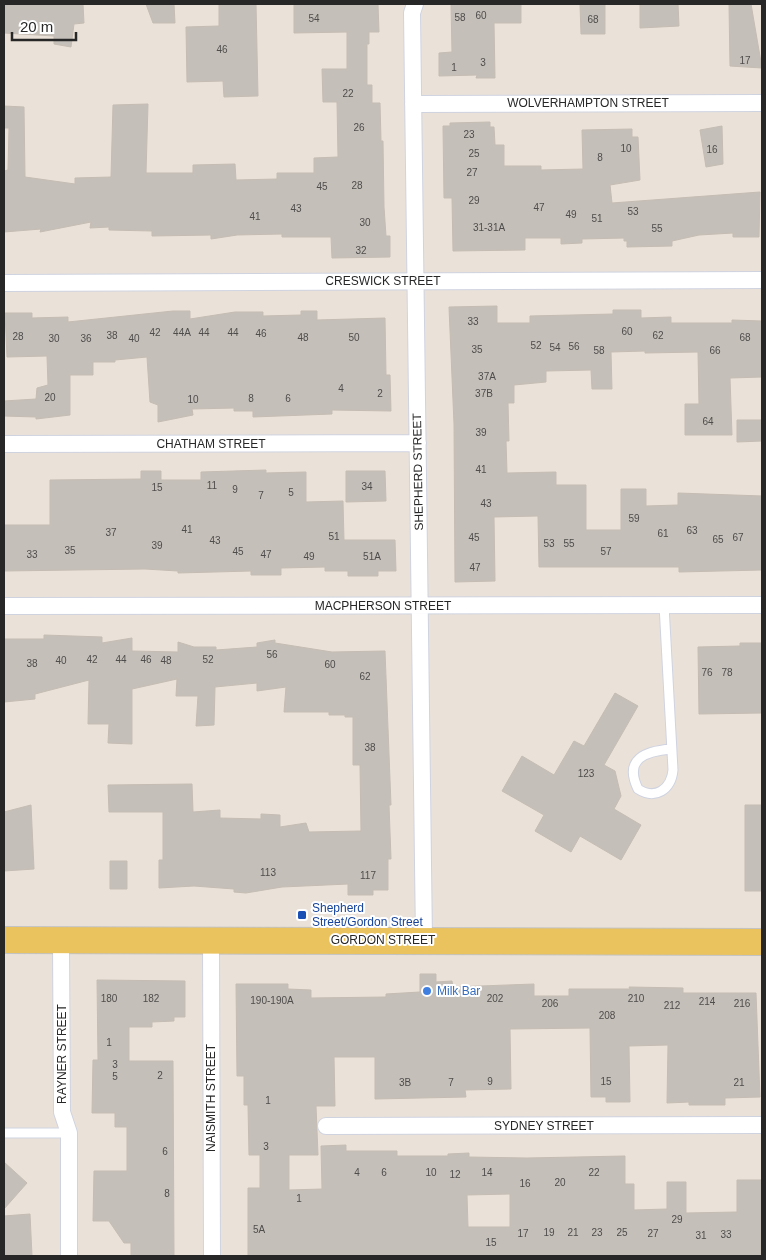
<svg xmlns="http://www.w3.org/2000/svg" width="766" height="1260" font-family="Arial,sans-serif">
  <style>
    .building { fill: #c5bfb9; stroke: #c5bdb3; fill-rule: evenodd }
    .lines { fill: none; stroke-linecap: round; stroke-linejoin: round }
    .service-casing { stroke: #cfd3e0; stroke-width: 11 }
    .minor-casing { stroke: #cfd3e0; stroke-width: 18 }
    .primary-casing { stroke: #c3c3c3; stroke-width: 28 }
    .service { stroke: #fff; stroke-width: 9 }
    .minor { stroke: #fff; stroke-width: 16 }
    .primary { stroke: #eac25e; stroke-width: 26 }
    .transit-dot { fill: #1a4fb4; stroke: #fff; stroke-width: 2 }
    .shop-dot { fill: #3f7fe0; stroke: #fff; stroke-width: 2 }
    .labels { text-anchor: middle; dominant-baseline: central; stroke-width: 4; stroke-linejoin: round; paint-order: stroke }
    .number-label { font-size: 10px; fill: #4e4d4c }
    .street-label { font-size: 12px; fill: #272727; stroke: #fff }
    .transit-label { font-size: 12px; fill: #164399; stroke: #fff; text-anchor: start }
    .shop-label { font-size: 12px; fill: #366cbe; stroke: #fff; text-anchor: start }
  </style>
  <rect width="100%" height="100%" fill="#eae2d9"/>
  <!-- building -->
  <path class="building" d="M4 4H83L84 23 74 24 71 47 54 44V36L4 33Z
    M146 4H174L175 23H153Z
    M219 4H256L258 96 224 97 223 81 187 82 186 27 219 26Z
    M294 4H378L379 32H369V44H367V85H372V103H380L381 141H383L384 207 386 236H390V257L332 258 331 237H282V234L237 235 211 239V235L152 236V231L109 230V227L90 228 91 222 40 232 41 229 4 232V171L8 170 9 128H4V106L24 107 25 177 75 184V178L111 177 113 105 148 104 146 173H193V165L235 164 236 180 277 179V173H314V158L338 157 337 102H323L322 69H347V32L294 33Z
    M451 4H521V23H494L495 78H476L477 75 439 76V53L452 52Z
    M580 4H605V34H581Z
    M640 4H678L679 26 640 28Z
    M729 4H751L762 68 730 66Z
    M490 122V127H494L495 145H504V166H541V170L583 169 582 130 632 129V137H638L640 180 610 185 612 203 760 192 759 237H733V233L699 235 672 241V246L627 247V241H624V238L582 239V243L561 244V238H525V250L453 251 452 198H444L443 126H450V123Z
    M722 126 723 164 706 167 700 130Z
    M497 306V323H530V316L613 314V310H641V318L671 317V323H732V320L762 321V377L730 378 732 435H685V404H699L698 352 645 353V351L611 352 612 389H592L591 370 546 371V382L514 385V403H508L509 441H506L507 473 556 472V485H586V530H621V489H646V506L678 505V493L762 496V570L679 572V567H539L538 516 494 517 495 581 455 582 454 424 449 307Z
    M173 311H190V319L235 312H263V316L301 315V311H317V320L385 318 386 375H390L391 411 332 410V414L253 417V411H234V408L192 409 193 415 158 422V405L150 402 147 357 115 360V362H93V375H70V415L36 419V417L4 416V401L36 399 37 388 48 385 47 356 7 357 5 313H32V318L68 317V322Z
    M737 420H762V441L737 442Z
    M266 470V473L306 472V502L343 501 344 540H395L396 571H378V576H348V571H325V567L281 568V575H251V571L178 573V571L145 569 4 571V525H50V480L141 479V471H161V480H201V472Z
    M346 471H385L386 501 346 502Z
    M44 635 102 637V643L132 638V651L178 652V642L194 647H216V650L257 647V643L275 640V643L332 652 385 651 391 805H389L391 859H388V890H373V895H348V884L282 887 246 893 234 892V889L194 886 159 888V860H163V812H109L108 785 192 784 193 812 220 810V818L261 819V814L280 815V827L306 823 309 832 361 831 360 765H353V717H345V715H329V712H284L286 687 257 691V683L215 687 214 725 196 726 198 696H176L177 679 132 689V744L108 743 109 724H88L89 680 35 694V699L4 702V639H44Z
    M740 643H762V713L699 714 698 647 740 646Z
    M615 693 638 706 604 765 615 771 621 796 614 809 641 825 621 860 580 836 571 852 535 831 544 815 502 791 522 756 554 775 574 741 584 746Z
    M31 805 34 869 4 871V812Z
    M745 805H762V891H745Z
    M110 861H127V889H110Z
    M420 974H436V982L452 981 453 987 534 984V996H569V989H630L629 987 683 988V993H756L760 1097 725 1098V1105H689V1102L667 1103 668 1045 629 1046 630 1102H606V1097H591L590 1028 510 1029 511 1089 465 1090 466 1097 375 1099V1057H334L335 1106H316L318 1155H289V1190L322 1189 321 1146 346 1145V1151H397V1156H448V1154L469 1153V1157L527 1158 625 1156V1184H634V1210L667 1209V1182H686V1213L737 1212V1180H762L761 1256H248V1188H260V1155H249L248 1105H244V1076H237L236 984H288V989L311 990V998L386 997V994L420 992ZM510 1194V1227H468L467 1195Z
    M97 980 185 981V1017H174V1021L152 1022V1027H129V1061H173L174 1256H131V1243H124L109 1221H93L94 1171H127V1127H115V1113H92L93 1060H98Z
    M4 1162 27 1183 4 1209Z
    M30 1214 32 1256H4V1216Z"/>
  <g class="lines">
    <defs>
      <path id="service" d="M664 605 673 770C671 790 655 800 638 789 623 758 647 751 671 749
        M4 1133H69"/>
      <path id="minor" d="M415 4 412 13 424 940
        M413 104 762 103
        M4 283 762 280
        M4 444 418 443
        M4 606 762 605
        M211 939 212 1256
        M61 941 62 1112 69 1133V1256
        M326 1126 762 1125"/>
      <path id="primary" d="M4 940 762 942"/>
    </defs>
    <!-- service casing -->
    <use href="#service" class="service-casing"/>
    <!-- minor casing -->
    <use href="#minor" class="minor-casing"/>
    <!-- primary casing -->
    <use href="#primary" class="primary-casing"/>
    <!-- service -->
    <use href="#service" class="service"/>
    <!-- minor -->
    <use href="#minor" class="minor"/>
    <!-- primary -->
    <use href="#primary" class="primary"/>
  </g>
  <!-- markers -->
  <rect class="transit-dot" x="297" y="910" width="10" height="10" rx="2.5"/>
  <circle class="shop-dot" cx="427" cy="991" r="5"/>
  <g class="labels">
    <!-- number labels -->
    <g class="number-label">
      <text x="481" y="15">60</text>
      <text x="460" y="17">58</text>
      <text x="314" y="18">54</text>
      <text x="593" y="19">68</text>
      <text x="222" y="49">46</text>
      <text x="745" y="60">17</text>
      <text x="483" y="62">3</text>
      <text x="454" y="67">1</text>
      <text x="348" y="93">22</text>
      <text x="359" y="127">26</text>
      <text x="469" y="134">23</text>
      <text x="626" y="148">10</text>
      <text x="712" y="149">16</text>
      <text x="474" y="153">25</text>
      <text x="600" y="157">8</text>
      <text x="472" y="172">27</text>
      <text x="357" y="185">28</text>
      <text x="322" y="186">45</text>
      <text x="474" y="200">29</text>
      <text x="539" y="207">47</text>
      <text x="296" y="208">43</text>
      <text x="633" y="211">53</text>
      <text x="571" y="214">49</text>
      <text x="255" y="216">41</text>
      <text x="597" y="218">51</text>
      <text x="365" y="222">30</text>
      <text x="489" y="227">31-31A</text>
      <text x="657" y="228">55</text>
      <text x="361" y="250">32</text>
      <text x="473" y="321">33</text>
      <text x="627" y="331">60</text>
      <text x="155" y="332">42</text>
      <text x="182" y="332">44A</text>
      <text x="204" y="332">44</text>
      <text x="233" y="332">44</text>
      <text x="261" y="333">46</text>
      <text x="112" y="335">38</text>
      <text x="658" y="335">62</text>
      <text x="18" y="336">28</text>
      <text x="303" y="337">48</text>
      <text x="354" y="337">50</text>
      <text x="745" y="337">68</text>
      <text x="54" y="338">30</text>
      <text x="86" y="338">36</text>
      <text x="134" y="338">40</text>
      <text x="536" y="345">52</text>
      <text x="574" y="346">56</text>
      <text x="555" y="347">54</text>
      <text x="477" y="349">35</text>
      <text x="599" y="350">58</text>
      <text x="715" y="350">66</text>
      <text x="487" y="376">37A</text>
      <text x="341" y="388">4</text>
      <text x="380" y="393">2</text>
      <text x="484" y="393">37B</text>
      <text x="50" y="397">20</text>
      <text x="251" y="398">8</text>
      <text x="288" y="398">6</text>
      <text x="193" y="399">10</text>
      <text x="708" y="421">64</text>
      <text x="481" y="432">39</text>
      <text x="481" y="469">41</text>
      <text x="212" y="485">11</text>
      <text x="367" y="486">34</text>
      <text x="157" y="487">15</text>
      <text x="235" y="489">9</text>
      <text x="291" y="492">5</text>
      <text x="261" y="495">7</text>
      <text x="486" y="503">43</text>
      <text x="634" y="518">59</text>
      <text x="187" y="529">41</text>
      <text x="692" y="530">63</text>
      <text x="111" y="532">37</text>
      <text x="663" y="533">61</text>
      <text x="334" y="536">51</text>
      <text x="474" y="537">45</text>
      <text x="738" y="537">67</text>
      <text x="718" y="539">65</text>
      <text x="215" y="540">43</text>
      <text x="549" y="543">53</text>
      <text x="569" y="543">55</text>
      <text x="157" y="545">39</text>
      <text x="70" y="550">35</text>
      <text x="238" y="551">45</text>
      <text x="606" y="551">57</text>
      <text x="32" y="554">33</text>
      <text x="266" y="554">47</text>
      <text x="309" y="556">49</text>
      <text x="372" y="556">51A</text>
      <text x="475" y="567">47</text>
      <text x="272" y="654">56</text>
      <text x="92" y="659">42</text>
      <text x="121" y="659">44</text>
      <text x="146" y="659">46</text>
      <text x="208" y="659">52</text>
      <text x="61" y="660">40</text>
      <text x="166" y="660">48</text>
      <text x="32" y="663">38</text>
      <text x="330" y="664">60</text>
      <text x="707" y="672">76</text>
      <text x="727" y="672">78</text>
      <text x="365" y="676">62</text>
      <text x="370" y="747">38</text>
      <text x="586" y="773">123</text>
      <text x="268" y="872">113</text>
      <text x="368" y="875">117</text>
      <text x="109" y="998">180</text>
      <text x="151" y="998">182</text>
      <text x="495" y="998">202</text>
      <text x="636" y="998">210</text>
      <text x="272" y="1000">190-190A</text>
      <text x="707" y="1001">214</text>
      <text x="550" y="1003">206</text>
      <text x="742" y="1003">216</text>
      <text x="672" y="1005">212</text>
      <text x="607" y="1015">208</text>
      <text x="109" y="1042">1</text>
      <text x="115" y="1064">3</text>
      <text x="160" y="1075">2</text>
      <text x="115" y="1076">5</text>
      <text x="490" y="1081">9</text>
      <text x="606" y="1081">15</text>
      <text x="405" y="1082">3B</text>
      <text x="451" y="1082">7</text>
      <text x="739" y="1082">21</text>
      <text x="268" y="1100">1</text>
      <text x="266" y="1146">3</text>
      <text x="165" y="1151">6</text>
      <text x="357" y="1172">4</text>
      <text x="384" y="1172">6</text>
      <text x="431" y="1172">10</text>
      <text x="487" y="1172">14</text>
      <text x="594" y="1172">22</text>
      <text x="455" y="1174">12</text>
      <text x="560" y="1182">20</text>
      <text x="525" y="1183">16</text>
      <text x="167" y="1193">8</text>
      <text x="299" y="1198">1</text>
      <text x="677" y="1219">29</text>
      <text x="259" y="1229">5A</text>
      <text x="549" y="1232">19</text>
      <text x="573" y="1232">21</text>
      <text x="597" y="1232">23</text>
      <text x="622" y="1232">25</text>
      <text x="523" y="1233">17</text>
      <text x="653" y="1233">27</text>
      <text x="726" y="1234">33</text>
      <text x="701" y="1235">31</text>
      <text x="491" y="1242">15</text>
    </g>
    <!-- street labels -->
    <g class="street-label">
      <text x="588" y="103">WOLVERHAMPTON STREET</text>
      <text x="383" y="281">CRESWICK STREET</text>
      <text x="211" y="444">CHATHAM STREET</text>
      <text transform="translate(418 472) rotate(-91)">SHEPHERD STREET</text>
      <text x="383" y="606">MACPHERSON STREET</text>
      <text x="383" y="940">GORDON STREET</text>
      <text transform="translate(62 1054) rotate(-90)">RAYNER STREET</text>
      <text transform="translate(211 1098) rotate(-90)">NAISMITH STREET</text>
      <text x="544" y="1126">SYDNEY STREET</text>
    </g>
    <!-- transit labels -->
    <g class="transit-label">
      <text x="312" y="908">Shepherd<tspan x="312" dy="14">Street/Gordon Street</tspan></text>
    </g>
    <!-- shop labels -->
    <g class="shop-label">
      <text x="437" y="991">Milk Bar</text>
    </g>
  </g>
  <!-- border -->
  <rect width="766" height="1260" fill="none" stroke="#272727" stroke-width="10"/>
  <!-- scale -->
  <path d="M12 32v8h64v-8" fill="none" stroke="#272727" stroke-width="2.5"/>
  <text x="20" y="32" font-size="15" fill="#272727" stroke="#ffffff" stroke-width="4" paint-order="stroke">20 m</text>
</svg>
